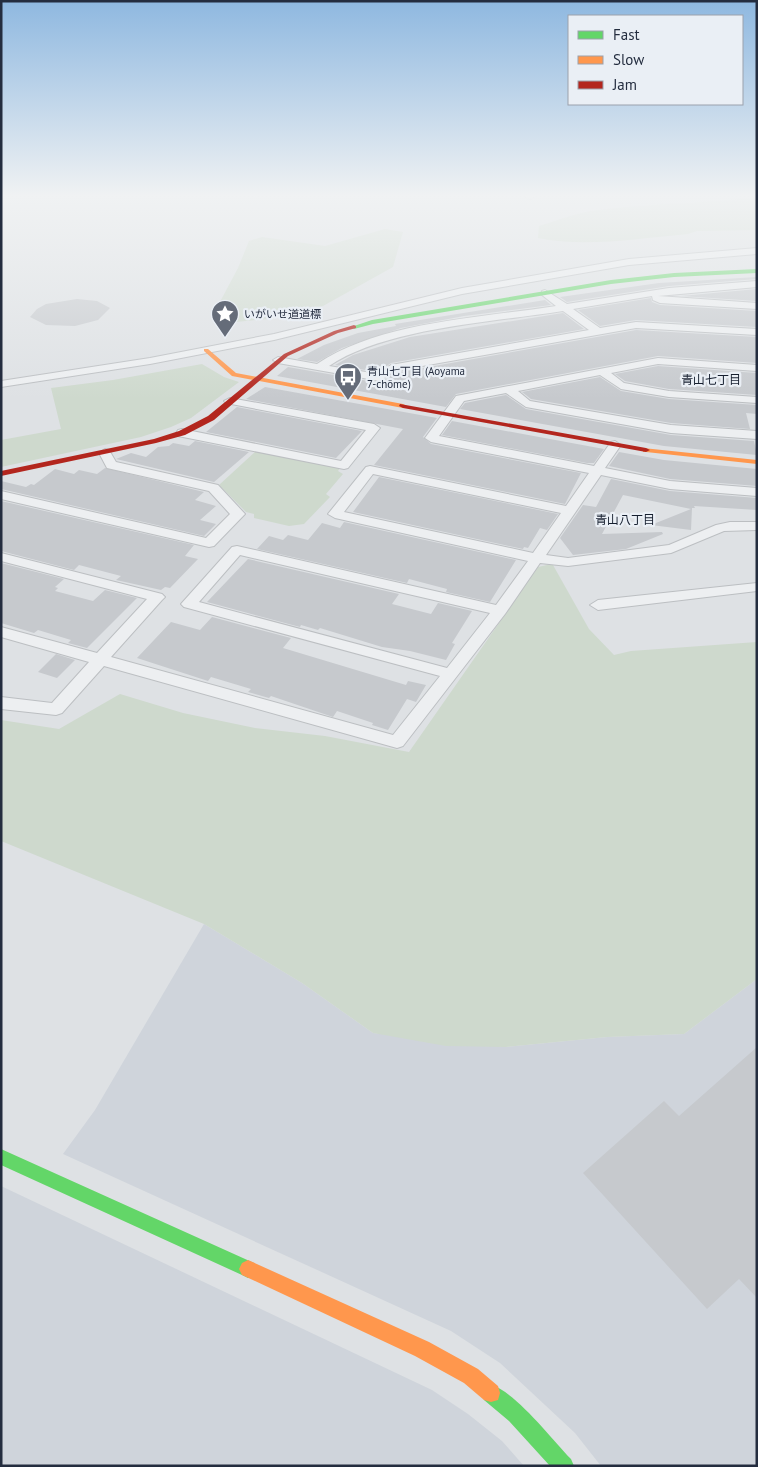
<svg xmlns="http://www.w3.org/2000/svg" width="758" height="1467" font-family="'PT Sans','Noto Sans JP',sans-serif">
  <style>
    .built { fill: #cfd4db }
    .green { fill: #ced9cd }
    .building { fill: #c6c9cd }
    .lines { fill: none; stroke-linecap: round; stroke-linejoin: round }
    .street-casing { stroke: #bcbfc2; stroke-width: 2 }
    .street { fill: #edeff1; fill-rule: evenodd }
    .fast { fill: #63d668; fill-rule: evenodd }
    .slow { fill: #ff974d; fill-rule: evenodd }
    .jam { fill: #b3261e; fill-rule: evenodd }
    .labels { text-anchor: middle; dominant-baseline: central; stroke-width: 4.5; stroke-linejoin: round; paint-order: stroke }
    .far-poi-label { font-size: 11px; fill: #242d3f; stroke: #eaeff5; text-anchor: start }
    .far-neighbourhood-label { font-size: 12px; fill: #161f2f; stroke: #eaeff5 }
  </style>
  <rect width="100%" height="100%" fill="#dee1e4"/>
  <!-- built -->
  <path class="built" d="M204 924 302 983 373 1033 506 1047 607 1037 684 1034 757 979V1466H601L575 1433 500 1363 451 1331 63 1154 95 1110Z
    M1 1186 432 1390 468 1414 502 1441 524 1466H1Z"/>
  <!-- green -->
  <path class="green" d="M757 197V230L697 231 688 234C641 238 584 248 538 238L539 226C556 221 573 214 591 211 646 203 702 204 757 197Z
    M385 229 403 232 393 267 323 306 267 319 226 323 214 313 238 268 249 241 262 237 325 246Z
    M202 364 224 377 239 382 191 418 171 427 141 437 1 467V440L61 429 51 388 113 380Z
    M256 451 340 468 338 471 343 474 326 494 330 497 304 524 289 526 254 518V514L246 512 219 485Z
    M547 565H553L589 629 614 655 631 651 757 642V979L684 1034 607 1037 506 1047 446 1046 373 1033 302 983 204 924 1 841V720L59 729 120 694 183 713 255 728 325 736 409 752 538 567Z"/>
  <!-- building -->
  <path class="building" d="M757 277V279L669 286 567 302 560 297 659 283Z
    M757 289V301L681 296Z
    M651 298 652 302 660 305 757 311V327L636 320 600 326 578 310Z
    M77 299 97 301 110 308 98 320 75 326 46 325 30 317 37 309 46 304Z
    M545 300 551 305 464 316 401 328 342 348 317 362 297 359 324 345 358 333 396 326 395 324Z
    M563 313 584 329 391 363 378 372 335 365 353 355 410 337Z
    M636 330 757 337V363L658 356 456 394 446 407 277 376 288 367 380 383 395 373Z
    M658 366 757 373V395L669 389 625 381 615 374Z
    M600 377 621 391 669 399 757 405V414L746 413 750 429 671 423 531 399 522 392Z
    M265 387 437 418 423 437 431 444 581 473 565 504 374 465 403 429 246 399Z
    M506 395 526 409 671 435 754 441 757 455 664 446 460 409 465 403Z
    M237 407 362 431 336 458 206 432Z
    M452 421 604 449 594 463H587L442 435Z
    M195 441 249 452 214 482 116 459 131 453 146 457 158 447 169 446 173 443 189 446Z
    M619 452 664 460 757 469V486L670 479 609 466Z
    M105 468 204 492 195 500 216 506 200 520 216 524 204 536 1 489V481L26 487 31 484 34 485 55 469 74 474 79 470 97 474Z
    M379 477 558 514 547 530 540 528 528 548 524 547 523 549 353 512Z
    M611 479 670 491 757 498V510L694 506 695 508H692L691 530 651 525 691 509 623 495 602 534 662 532 663 534 626 549 573 555 560 538 583 505 596 507Z
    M1 501 194 545 185 556 198 559 170 588 165 587 161 590 116 580 121 576 79 565 74 570 1 551Z
    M344 522 516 560 490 602 446 592 447 589 409 579 407 583 257 549 269 536 283 540 288 535 308 540 322 523 340 528Z
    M248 559 399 594 392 604 431 614 438 603 472 611 452 643 455 644 446 660 410 651 382 647 320 628 318 630 301 625 300 627 207 602Z
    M1 563 64 579 55 587 58 588 55 591 93 601 105 590 137 598 87 648 68 643 71 640 38 630 34 633 1 623Z
    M212 617 291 638 283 648 406 685 408 681 426 685 416 702 407 699 388 730 372 725 373 723 337 711 333 717 271 696 269 698 248 692 251 689 211 677 208 681 137 658 171 622 200 630Z
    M56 654 75 660 57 678 38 672Z
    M757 1047V1298L739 1279 707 1309 583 1173 664 1101 679 1116Z"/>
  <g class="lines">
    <defs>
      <path id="street" d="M530 194H538L530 199 526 197Z
        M757 248V254L629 265 462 294 274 340 150 364 1 387V381L150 358 274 334 462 288 629 259Z
        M757 281V287L658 296 757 303V309L660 303 653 300 652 296 573 309 600 328 636 322 757 329V335L636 328 394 371 380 381 278 363 273 360 278 357 317 364C382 321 481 318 556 306L542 295V291L545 290 567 304 669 288ZM563 311 589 330 391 365 378 374 329 366C385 328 495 322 563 311Z
        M658 358 757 365V371L658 364 611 373 624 383 669 391 757 397V403L669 397 621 389 600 375 518 391 530 401 671 425 757 431V439L671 433 526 407 506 393 464 401 439 436 594 466 611 442 615 441 621 445 605 468 670 481 757 488V496L670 489 601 475 546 555 568 558 669 545 716 525 730 522H757V530L724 531 671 553 568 566 540 563 505 614 403 746 397 748 104 666 62 713 56 715 1 709V697L52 703 89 662 1 637V627L97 653 147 599 1 561V553L162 594 165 597 162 600 111 657 393 735 440 676 184 607 181 604 232 547 237 546 496 605 528 561 335 518 328 514 366 467 370 466 566 506 589 473 431 442 425 438 456 396ZM373 474 561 513 533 553 344 512ZM240 555 490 613 447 668 199 602Z
        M230 398 374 424 380 428 348 468 344 469 178 436 176 433 178 430 182 429 341 461 366 430 226 403 224 401Z
        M105 449 109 450 116 462 218 485 245 514 214 546 209 547 1 499V491L206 538 230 514 209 491 107 468 99 453Z
        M757 583V591L598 610 590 605 598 600Z"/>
    </defs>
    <!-- street casing -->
    <use href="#street" class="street-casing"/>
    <!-- street -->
    <use href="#street" class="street"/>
    <!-- fast -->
    <path class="fast" d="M757 269V273L674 277 611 284 373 324 354 329 351 327 372 320 611 280 674 273Z
      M1 1149 254 1263 257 1269 254 1275 248 1278 242 1275 1 1165Z
      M491 1384C518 1395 550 1437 571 1459L574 1466H550L509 1421 484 1400 482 1393 484 1386Z"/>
    <!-- slow -->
    <path class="slow" d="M204 349H208L236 373 403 404 407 406 403 408 232 376 204 351Z
      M643 448 757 460V464L646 452H643Z
      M248 1260 429 1342 478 1369 498 1386 500 1393 498 1400 491 1402 484 1400 464 1383 415 1356 242 1275 239 1269 242 1263Z"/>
    <!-- jam -->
    <path class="jam" d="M354 325 356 326V328L338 333 288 356 214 420 185 435 156 443 1 476V471L154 439 179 431 208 416 284 354 334 331Z
      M400 404 646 448 650 450 646 452 403 408 399 406Z"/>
  </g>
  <!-- sky -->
  <linearGradient id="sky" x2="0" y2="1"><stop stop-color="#8eb8e0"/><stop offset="0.49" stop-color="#f0f2f3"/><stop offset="1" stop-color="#f0f2f3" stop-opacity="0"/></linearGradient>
  <rect width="758" height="399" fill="url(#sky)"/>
  <!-- icons -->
  <defs>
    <symbol id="sight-pin" viewBox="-11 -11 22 30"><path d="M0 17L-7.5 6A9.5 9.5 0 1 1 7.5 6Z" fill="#656c79" stroke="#eaeff5"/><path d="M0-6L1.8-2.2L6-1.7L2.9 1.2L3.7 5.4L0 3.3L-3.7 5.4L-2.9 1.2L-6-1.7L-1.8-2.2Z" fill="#fff"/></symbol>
    <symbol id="bus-pin" viewBox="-11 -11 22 30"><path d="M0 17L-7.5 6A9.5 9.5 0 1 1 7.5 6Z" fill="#656c79" stroke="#eaeff5"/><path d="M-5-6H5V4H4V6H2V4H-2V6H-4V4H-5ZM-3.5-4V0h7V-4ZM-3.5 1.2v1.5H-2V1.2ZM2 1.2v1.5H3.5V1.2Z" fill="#fff"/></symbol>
  </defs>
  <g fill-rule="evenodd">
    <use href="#sight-pin" x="209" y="298" width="32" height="43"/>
    <use href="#bus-pin" x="332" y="361" width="32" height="43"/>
  </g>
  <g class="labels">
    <!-- far-poi labels -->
    <g class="far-poi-label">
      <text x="244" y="314">いがいせ道道標</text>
      <text x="367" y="371">青山七丁目 (Aoyama<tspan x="367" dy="13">7-chōme)</tspan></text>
    </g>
    <!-- far-neighbourhood labels -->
    <g class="far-neighbourhood-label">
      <text x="711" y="379">青山七丁目</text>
      <text x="625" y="519">青山八丁目</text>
    </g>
  </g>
  <!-- border -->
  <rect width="758" height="1467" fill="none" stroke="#242d3f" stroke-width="5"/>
  <!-- legend -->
  <rect x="568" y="15" width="175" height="90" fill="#eaeff5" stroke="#9ba1ac"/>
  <rect x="578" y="31" width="25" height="8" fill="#63d668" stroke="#9ba1ac"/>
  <text x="613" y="40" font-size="15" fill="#242d3f">Fast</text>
  <rect x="578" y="56" width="25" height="8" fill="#ff974d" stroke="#9ba1ac"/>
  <text x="613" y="65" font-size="15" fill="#242d3f">Slow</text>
  <rect x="578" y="81" width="25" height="8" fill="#b3261e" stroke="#9ba1ac"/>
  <text x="613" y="90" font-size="15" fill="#242d3f">Jam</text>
</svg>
